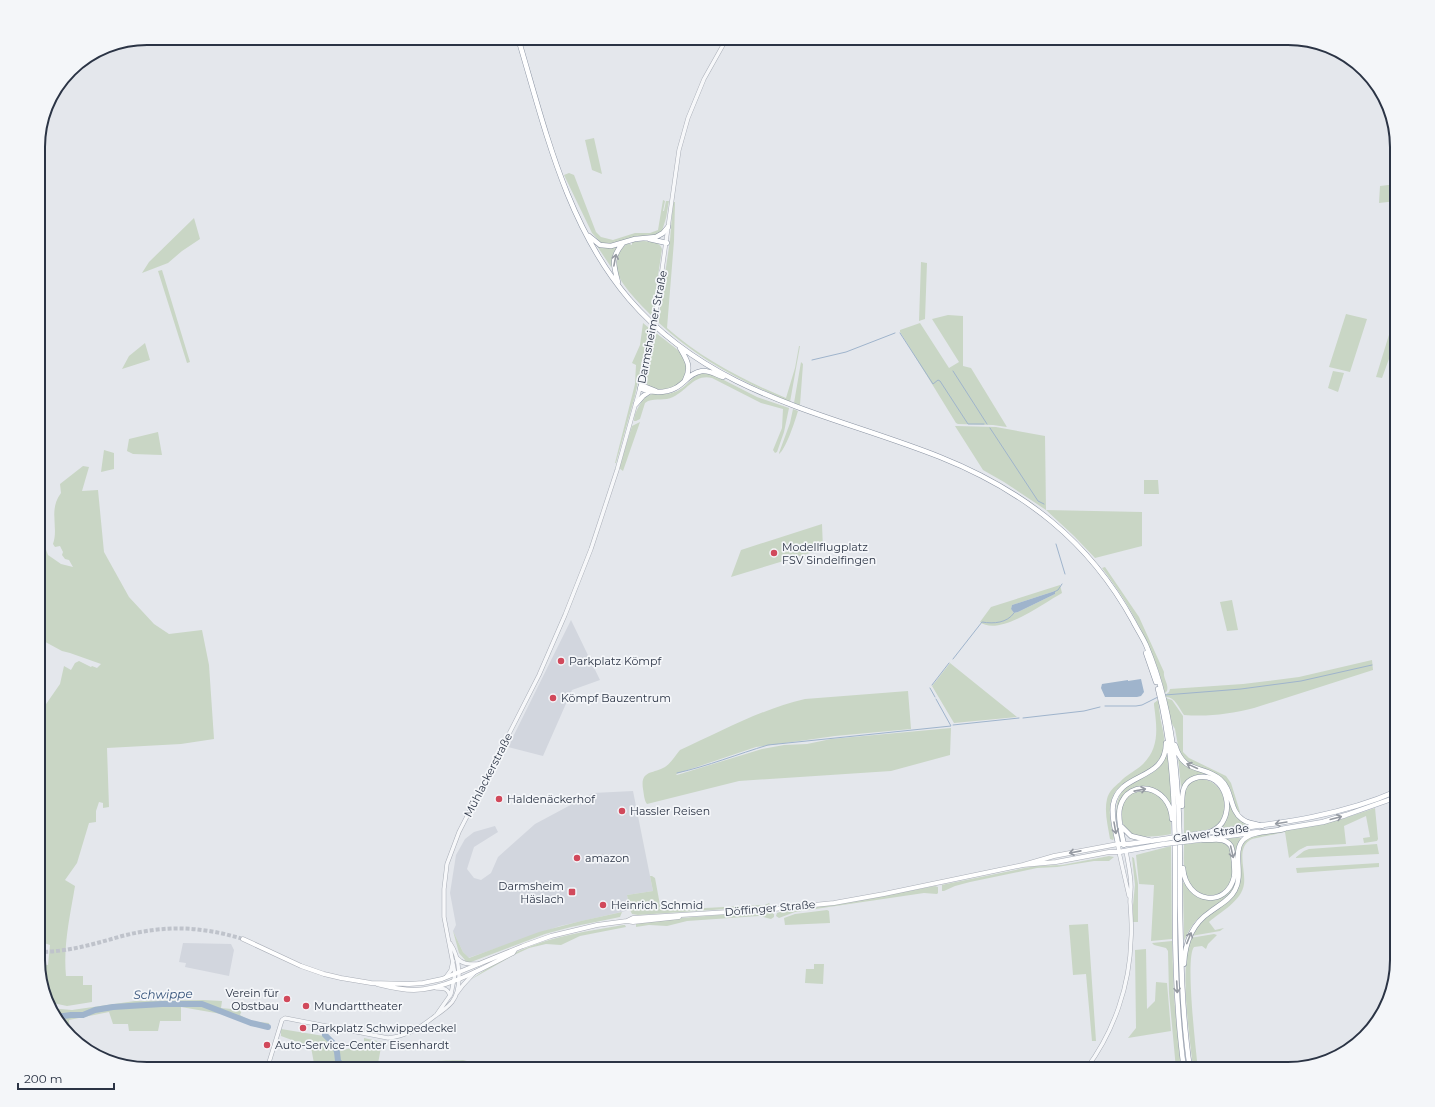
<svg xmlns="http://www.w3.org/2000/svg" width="1435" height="1107" font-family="Montserrat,sans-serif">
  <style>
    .built { fill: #d2d6de }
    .green { fill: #c9d6c5; fill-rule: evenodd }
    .water { fill: #9fb4cc }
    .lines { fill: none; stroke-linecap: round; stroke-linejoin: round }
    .stream { stroke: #9fb4cc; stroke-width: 1 }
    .river { stroke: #9fb4cc; stroke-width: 6 }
    .secondary-tunnel { stroke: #bfc3cb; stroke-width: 4; stroke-dasharray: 4 2; stroke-linecap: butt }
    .tertiary-casing { stroke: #a9aeb7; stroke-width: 4.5 }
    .secondary-casing { stroke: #a9aeb7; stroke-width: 5 }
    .primary-casing { stroke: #a3abb8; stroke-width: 5.5 }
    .trunk-casing { stroke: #8b94a3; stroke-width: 5.5 }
    .tertiary { stroke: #f7f8fa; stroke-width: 3.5 }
    .secondary { stroke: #fff; stroke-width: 4 }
    .primary { stroke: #fff; stroke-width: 4.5 }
    .trunk { stroke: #fff; stroke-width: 4.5 }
    .tertiary-bridge-casing { stroke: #a9aeb7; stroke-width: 4.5; stroke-linecap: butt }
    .primary-bridge-casing { stroke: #a3abb8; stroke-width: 5.5; stroke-linecap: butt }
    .tertiary-bridge { stroke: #f7f8fa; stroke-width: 3.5 }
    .primary-bridge { stroke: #fff; stroke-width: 4.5 }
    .oneway { stroke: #959aa2 }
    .poi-dot { fill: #d1495b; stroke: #f4f6f9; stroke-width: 1.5 }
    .labels { text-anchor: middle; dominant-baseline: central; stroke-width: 3.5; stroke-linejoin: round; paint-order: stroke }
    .street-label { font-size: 11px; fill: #2b3445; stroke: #f4f6f9 }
    .poi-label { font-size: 11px; fill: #2b3445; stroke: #f4f6f9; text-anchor: start }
    .water-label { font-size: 12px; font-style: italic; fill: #34527a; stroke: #f4f6f9 }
    .rim { fill: none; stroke: #2b3445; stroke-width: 2 }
  </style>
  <rect width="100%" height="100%" fill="#e4e7ec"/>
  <!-- built -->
  <path class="built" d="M571 620 600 680 572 690 543 756 508 747Z
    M633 791 653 891 627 895 630 910 560 926 468 958 463 952 453 931 456 925 450 893 456 855 465 839 474 832 495 826 498 832 474 847 467 869 474 878 481 880 491 873 498 857 535 824 593 793Z
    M183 943 231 944 234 950 229 976 185 967 186 963 179 962Z"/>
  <!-- green -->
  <path class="green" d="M594 138 602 174 592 170 585 140Z
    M569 173 574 175 596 232 601 237 613 240 635 233H650L658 230 663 200 665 201 663 211H664L666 201H669L666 218 662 231 654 236H637L615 244H602L592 233 564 175Z
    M1397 184V201L1379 203 1380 186Z
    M673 202H675L674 241 667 328C702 359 743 380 786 398L795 368 799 346H800L790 402C741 381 697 359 658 322L670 240Z
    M194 218 200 239 182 251 168 263 142 273 149 262Z
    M644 241C650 242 660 241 662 249L652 316C640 304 616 281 615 264 614 255 621 248 628 243L632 245V242Z
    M597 246H619L613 256 611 267Z
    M921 262 927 263 925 319 919 321Z
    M162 270 190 362 187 363 158 271Z
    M1346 314 1367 319 1350 372 1329 367Z
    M948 315 963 316V366L971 368 1007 427 993 425 958 424 956 423 900 332V330L920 323 949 368 959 362 932 319Z
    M643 323 649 328 635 396 616 463H615L635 384 636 365 632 363 640 345Z
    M1392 325 1397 326V337L1382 378 1376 377Z
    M656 333C662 338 681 351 684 357 697 384 659 400 646 383V375Z
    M145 343 150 360 122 369 129 356Z
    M801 362 803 364 800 405 794 403Z
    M1333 371 1344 373 1338 392 1328 388Z
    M704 372 716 376 757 397 789 408 784 432 777 452 775 453 773 450 782 428 783 409 761 403 712 378C694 374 688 390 673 397 665 401 656 398 648 401L645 403 640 419 636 421H634C634 416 636 411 639 406 650 385 662 400 679 390 689 384 692 376 704 372Z
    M793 409 798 411C795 421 786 449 779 454V453L790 423Z
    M640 422 623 471 619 468 632 426Z
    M955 426 996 427 1045 436 1046 510 1142 512V546L1095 558 1074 536 1046 510 1004 482 983 470Z
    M158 432 162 455 133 454 127 451 129 439Z
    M104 450 114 453V469L101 472Z
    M83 466 89 467 82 491 98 490 104 552 129 597 154 624 169 634 202 630 209 665 214 739 181 744 107 748 109 807 103 808V803L99 802 96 811V822L89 823 77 863 65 880 75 886C70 916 63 946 66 976H83V985H92V1002L67 1006 48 1002 38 967V964L48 965 50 945 38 941V706L40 702 44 707 60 684 64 666 71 670 75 663 79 661 91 667 92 666 97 668 101 664 70 653 62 651 38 638 40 568 38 548 42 557 45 559 42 544H44L48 555 61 564 73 567 69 560 65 559 62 555 63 552 60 546 55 547 53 544C59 527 48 510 61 493L60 484Z
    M1144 480H1158L1159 494H1144Z
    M822 524 823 549 731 577 741 550Z
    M1105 567 1139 617 1164 672C1163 679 1169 684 1167 691L1165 693C1154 648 1130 605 1102 568Z
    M1060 585 1062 593C1044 603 999 637 980 622L991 607ZM1055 591V594L1018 612 1014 613 1011 609 1012 605Z
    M1232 600 1238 630 1227 631 1220 602Z
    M1372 660 1373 670 1254 708C1230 714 1208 717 1184 715 1179 708 1175 697 1166 697L1165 695 1169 692 1170 689 1243 684 1299 677Z
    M950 663 1017 717 954 723 932 686Z
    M908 691 911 729 835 736 756 747 676 774 677 775 762 749 784 745 807 744 831 739 951 728 950 755 891 771 739 781 647 804C644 800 644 794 643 789 640 770 653 774 665 767 671 763 675 756 680 750 720 732 761 709 805 699Z
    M1166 698 1172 700 1183 716V752L1189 758 1226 776 1231 783 1240 812 1238 813 1230 788 1225 781 1191 764 1183 759 1179 751 1175 729 1171 722Z
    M1158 700C1159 705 1159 709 1160 715 1161 726 1167 739 1163 751 1154 781 1113 772 1110 808 1109 818 1112 828 1114 838L1113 840 1110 839C1108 826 1104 812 1107 799 1109 791 1114 787 1120 782 1126 775 1135 771 1142 765 1160 748 1157 728 1154 705V703Z
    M1167 752 1170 777 1172 806 1159 791 1151 788 1142 787 1121 800 1118 808 1121 837 1119 836C1105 763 1154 795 1167 752Z
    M1178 756C1188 773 1210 770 1222 783 1235 797 1227 816 1248 824L1249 825 1221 828C1223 824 1227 820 1228 815 1233 794 1217 766 1192 777 1187 780 1185 784 1181 787Z
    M1200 779C1223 779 1234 811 1217 825 1208 832 1194 832 1184 833V791L1192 781Z
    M1146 790C1150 792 1157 793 1161 797 1171 806 1171 822 1171 834 1164 836 1139 838 1134 836 1117 827 1117 801 1134 792 1137 790 1142 791 1146 790Z
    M1375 808 1378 839 1377 841 1364 843 1363 838 1370 837 1366 816 1344 826 1346 844 1307 846 1299 850 1289 858 1285 832 1252 839C1235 847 1246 869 1244 884 1242 901 1220 912 1209 922L1215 930 1224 928 1220 931 1191 936 1197 925 1236 891C1247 871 1231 850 1251 836L1342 819Z
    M1239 837 1242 839C1240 855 1240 873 1234 888 1229 900 1213 907 1204 914 1194 920 1188 932 1184 941L1183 882 1192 893 1203 899H1208L1231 889 1236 879 1237 874 1233 846 1230 842 1224 839Z
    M1218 841C1231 845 1230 848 1232 861 1233 867 1234 876 1231 882 1225 895 1206 900 1194 891 1192 889 1185 875 1185 872 1183 863 1184 853 1184 844Z
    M1377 844 1379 854 1295 858 1304 851 1309 849Z
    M1171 846 1172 939 1151 941 1154 885 1139 884 1136 855Z
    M1109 856 1114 857 1109 861H1094L1057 867 1037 868 970 882 955 886 944 891H942V885L946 884 1035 866 1062 865Z
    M1132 857 1134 858 1138 884V922H1133V905L1135 885Z
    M1379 863V867L1297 873 1296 868Z
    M650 876H652L655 878 660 905 666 910 765 905 769 903 771 906 638 915 632 914 630 910 627 895 653 891Z
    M935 886 938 887V893L937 894 924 893 795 912 779 918 776 916 777 913 783 911 850 902Z
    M827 910 829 911 830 923 785 925 784 918 795 914Z
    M622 912 620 917 571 927 545 934 471 962H465V960L459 953 453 931 463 952 469 958 539 932 581 921Z
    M758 912H769L774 914V917L771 919 759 916 687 921 667 926 649 925 636 927V923L680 918Z
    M1088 924 1096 1041H1092L1086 974 1073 975 1069 925Z
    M623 925H625L626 927 580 936 561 945 546 944 529 948 512 956 470 980C486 969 503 958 521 950 553 936 589 931 623 925Z
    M1214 934 1217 935 1208 944 1206 949 1202 946 1194 947C1185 958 1196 1050 1198 1069H1193C1189 1028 1180 978 1190 938Z
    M1172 941 1174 996 1181 1069H1176L1169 993 1168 951 1166 948 1154 945 1152 943Z
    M1146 949 1147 1009 1155 1001 1156 982 1167 983 1171 1031 1128 1038 1136 1028 1135 950Z
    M814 964H824L823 984 805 983 806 969H814Z
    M203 1000 222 1001 221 1008 242 1010 240 1015 250 1021 269 1023 268 1029 252 1025 227 1015 181 1007V1021H160L158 1031H129L128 1024H113L109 1012 69 1020 70 1034 49 1008 72 1010 135 1001Z
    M281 1029 330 1037 343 1050 364 1045V1038L382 1042 377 1069H315L311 1047 281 1036Z
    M463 1060 497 1069H409C425 1059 445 1061 463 1060Z"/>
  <!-- water -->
  <path class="water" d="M1055 591V594L1018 612 1014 613 1011 609 1012 605Z
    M1141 679 1144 692 1141 696 1137 697H1105L1101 688 1102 684 1128 680V681Z"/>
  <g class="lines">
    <!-- stream -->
    <path class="stream" d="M900 333 933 384 938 380 940 381 968 424H984
      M812 360 846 352 895 333
      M953 371 987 424
      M990 428 1038 501 1044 504
      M1056 544 1065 574
      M1054 592 1058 590 1062 584
      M953 659 982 622C994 624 1007 623 1014 613
      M932 685 949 663
      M930 688 935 697
      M1165 695 1241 689 1301 681 1372 665
      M1105 706H1136L1142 705 1158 697
      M1023 718 1084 711 1100 707
      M953 725 1019 718
      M677 773C708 766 738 754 768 745L951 726 936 699"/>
    <!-- river -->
    <path class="river" d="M56 1017 71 1015H83L95 1010 113 1007 162 1004H202L251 1023 268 1027
      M325 1035 334 1044 337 1052 338 1061 345 1069"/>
    <!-- secondary-tunnel -->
    <path class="secondary-tunnel" d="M38 952C68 952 94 944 122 936 166 925 200 926 243 939"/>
    <defs>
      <path id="tertiary" d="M656 312 679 150 688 118 704 79 727 38
        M1119 852 1129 896
        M457 958C463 965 470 964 479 964
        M446 977 451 970 453 961
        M436 988C443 988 448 988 450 996
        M457 993 463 985 475 972
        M437 1014 451 994 455 974 444 917V889L447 864 459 832 539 675 565 615 591 549 617 470 640 388 651 337
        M267 1069 282 1020 285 1018 388 1038C407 1036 420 1028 435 1016 441 1012 447 1008 452 1002 463 988 460 957 450 943
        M1086 1069C1114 1032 1130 985 1131 939 1132 927 1131 915 1130 902 1130 897 1131 892 1131 887 1131 875 1128 863 1126 851"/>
      <path id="secondary" d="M627 921 633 922 679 917
        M243 939 301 966 324 974 341 978 371 983 409 984 423 983 442 979 523 946 551 936 597 925 627 921 633 918 774 909 834 903 884 894 1023 865 1054 856 1118 844 1119 852H1109L1056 862 1023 865
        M377 984C389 987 402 990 414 990 445 990 485 967 513 953L515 950"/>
      <path id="primary" d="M1281 829 1323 822 1346 815 1397 797
        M1190 835C1261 825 1331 820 1397 791
        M1190 841 1258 832
        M1118 844H1129L1164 839
        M1119 852 1164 844"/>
      <path id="trunk" d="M518 38C545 128 566 225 629 299 712 396 829 413 940 457 1025 491 1089 541 1133 621 1137 629 1142 636 1146 645 1181 727 1180 818 1180 906 1181 961 1182 1015 1190 1069
        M589 236 600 245 611 246 635 239 656 237 663 233 668 227
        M649 239 667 243
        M618 282C613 264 611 258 623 243
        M680 348C687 360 692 367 685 380
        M641 385 656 391
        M640 388C646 392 651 391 658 392 684 392 684 374 702 371 710 370 716 375 723 377
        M636 404 643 396 649 392
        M1146 653 1156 682
        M1158 689C1177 763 1175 840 1175 915 1175 967 1177 1018 1184 1069
        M1175 745C1184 775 1202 764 1220 779 1233 790 1229 810 1242 819 1248 824 1255 823 1262 826
        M1182 806C1182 794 1182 782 1195 778 1221 770 1235 803 1222 823 1219 827 1215 830 1210 832
        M1122 827 1131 836 1152 841
        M1118 844C1116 832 1111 818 1113 805 1119 771 1166 782 1166 743
        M1124 845C1122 834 1117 819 1120 807 1128 777 1170 785 1172 819
        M1183 868C1186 904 1227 908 1234 877 1235 872 1234 867 1234 862 1233 856 1233 851 1231 846 1223 835 1211 842 1200 839
        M1184 964C1185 943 1192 924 1210 912 1219 905 1230 900 1235 890 1244 874 1232 852 1243 840 1251 831 1273 832 1284 829"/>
    </defs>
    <!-- tertiary casing -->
    <use href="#tertiary" class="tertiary-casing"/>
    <!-- secondary casing -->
    <use href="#secondary" class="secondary-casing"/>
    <!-- primary casing -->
    <use href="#primary" class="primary-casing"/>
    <!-- trunk casing -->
    <use href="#trunk" class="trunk-casing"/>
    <!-- tertiary -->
    <use href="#tertiary" class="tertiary"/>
    <!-- secondary -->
    <use href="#secondary" class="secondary"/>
    <!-- primary -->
    <use href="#primary" class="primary"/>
    <!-- trunk -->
    <use href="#trunk" class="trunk"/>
    <defs>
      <path id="tertiary-bridge" d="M651 337 656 312"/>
      <path id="primary-bridge" d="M1164 839 1190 835
        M1164 844 1190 841"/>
    </defs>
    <!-- tertiary-bridge casing -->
    <use href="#tertiary-bridge" class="tertiary-bridge-casing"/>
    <!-- primary-bridge casing -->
    <use href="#primary-bridge" class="primary-bridge-casing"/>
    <!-- tertiary-bridge -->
    <use href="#tertiary-bridge" class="tertiary-bridge"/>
    <!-- primary-bridge -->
    <use href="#primary-bridge" class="primary-bridge"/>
  </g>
  <!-- one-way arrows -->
  <defs><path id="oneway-shaft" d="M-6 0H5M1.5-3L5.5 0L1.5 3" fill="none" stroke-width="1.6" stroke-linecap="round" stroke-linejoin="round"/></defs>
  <g class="oneway">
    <use href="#oneway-shaft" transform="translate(615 260) rotate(-79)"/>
    <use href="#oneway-shaft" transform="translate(1192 766) rotate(-155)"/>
    <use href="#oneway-shaft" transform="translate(1140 790) rotate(-11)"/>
    <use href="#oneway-shaft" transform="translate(1336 818) rotate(-15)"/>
    <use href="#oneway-shaft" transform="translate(1281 823) rotate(171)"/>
    <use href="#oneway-shaft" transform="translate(1115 828) rotate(80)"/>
    <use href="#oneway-shaft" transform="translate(1075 852) rotate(169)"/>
    <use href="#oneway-shaft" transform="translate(1232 852) rotate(77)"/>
    <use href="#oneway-shaft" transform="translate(1189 938) rotate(-68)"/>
    <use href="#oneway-shaft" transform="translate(1177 987) rotate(87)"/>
  </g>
  <!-- markers -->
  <g class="poi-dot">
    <circle cx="774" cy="553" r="4"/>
    <circle cx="561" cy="661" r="4"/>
    <circle cx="553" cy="698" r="4"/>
    <circle cx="499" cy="799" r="4"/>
    <circle cx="622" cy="811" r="4"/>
    <circle cx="577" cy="858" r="4"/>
    <rect x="568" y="888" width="8" height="8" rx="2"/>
    <circle cx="603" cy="905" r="4"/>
    <circle cx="287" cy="999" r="4"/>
    <circle cx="306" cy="1006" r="4"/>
    <circle cx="303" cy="1028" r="4"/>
    <circle cx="267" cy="1045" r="4"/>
  </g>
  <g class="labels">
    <!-- street labels -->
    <g class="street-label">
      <text transform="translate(652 327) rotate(-79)">Darmsheimer Straße</text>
      <text transform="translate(488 775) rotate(-63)">Mühlackerstraße</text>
      <text transform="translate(1211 833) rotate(-8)">Calwer Straße</text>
      <text transform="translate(770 908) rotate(-5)">Döffinger Straße</text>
    </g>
    <!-- poi labels -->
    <g class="poi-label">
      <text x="782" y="547">Modellflugplatz<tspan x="782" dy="13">FSV Sindelfingen</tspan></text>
      <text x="569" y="661">Parkplatz Kömpf</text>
      <text x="561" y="698">Kömpf Bauzentrum</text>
      <text x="507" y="799">Haldenäckerhof</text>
      <text x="630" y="811">Hassler Reisen</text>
      <text x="585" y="858">amazon</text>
      <text x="564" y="886" text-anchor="end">Darmsheim<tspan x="564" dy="13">Häslach</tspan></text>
      <text x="611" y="905">Heinrich Schmid</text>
      <text x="279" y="993" text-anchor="end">Verein für<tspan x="279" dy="13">Obstbau</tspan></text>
      <text x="314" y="1006">Mundarttheater</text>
      <text x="311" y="1028">Parkplatz Schwippedeckel</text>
      <text x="275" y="1045">Auto-Service-Center Eisenhardt</text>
    </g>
    <!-- water labels -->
    <g class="water-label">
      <text transform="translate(163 994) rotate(-1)">Schwippe</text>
    </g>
  </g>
  <!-- crop -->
  <path d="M0 0H1435V1107H0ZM147 45H1288A102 102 0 0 1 1390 147V960A102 102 0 0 1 1288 1062H147A102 102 0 0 1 45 960V147A102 102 0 0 1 147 45Z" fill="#f4f6f9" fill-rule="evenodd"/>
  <path class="rim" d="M147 45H1288A102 102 0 0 1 1390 147V960A102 102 0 0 1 1288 1062H147A102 102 0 0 1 45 960V147A102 102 0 0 1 147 45Z"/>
  <!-- scale -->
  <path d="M18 1083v6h96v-6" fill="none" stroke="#2b3445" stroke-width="2"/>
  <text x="24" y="1083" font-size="12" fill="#2b3445" stroke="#f4f6f9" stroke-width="3" paint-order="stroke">200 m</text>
</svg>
